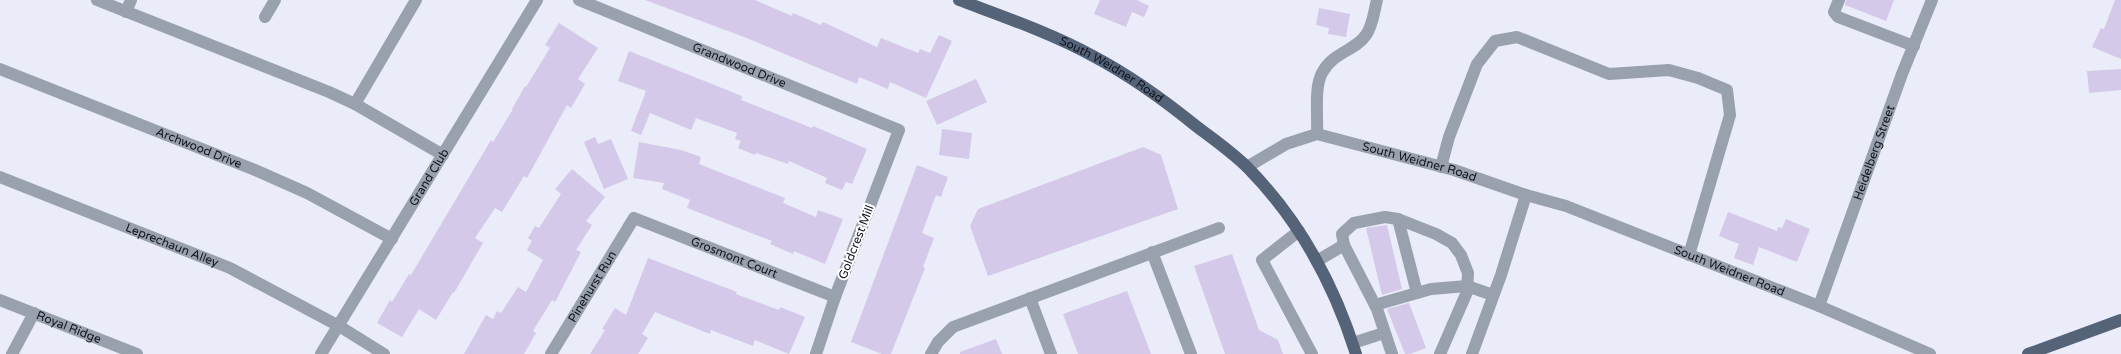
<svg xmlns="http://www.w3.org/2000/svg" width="2121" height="354" font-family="'Varela Round',sans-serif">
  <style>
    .building { fill: #d4c9e9 }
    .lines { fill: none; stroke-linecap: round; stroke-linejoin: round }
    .minor { stroke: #98a1ad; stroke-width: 12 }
    .major { stroke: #546378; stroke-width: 12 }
    .labels { text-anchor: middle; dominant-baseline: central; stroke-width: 4; stroke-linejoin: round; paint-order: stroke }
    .street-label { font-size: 12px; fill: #11121e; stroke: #fff }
  </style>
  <rect width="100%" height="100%" fill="#eaecf9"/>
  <!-- building -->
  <path class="building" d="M645 0H755L792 16 793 13 821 25 823 22 877 47 881 38 918 53 920 49 930 53 939 35 952 41 926 98 890 82 888 89 859 77 857 84 744 37Z
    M1100 0H1137L1149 6 1144 17 1132 12 1126 27 1094 14Z
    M1846 0H1894L1886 21 1845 5Z
    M2115 0H2121V59L2092 47 2101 28 2104 29Z
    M1319 8 1350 14 1346 37 1328 34 1329 28 1316 25Z
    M559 23 598 48 578 79 585 84 571 108 567 105 527 178 524 176 502 212 495 208 475 238 483 243 454 293 453 292 436 320 419 309 402 337 377 323 390 300 392 302 409 274 411 275 491 140 493 142 513 109H512L525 86 526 87 550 48 545 45Z
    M629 51 742 96 741 100 812 128 813 126 867 149 852 184 846 182 842 190 825 183 827 178 789 161 788 164 756 153 755 155 738 148 741 141 735 139 737 133 696 118 691 130 650 113 641 135 631 131 646 91 618 81Z
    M2121 69V90L2089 93 2087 71Z
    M976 79 987 102 937 125 926 101Z
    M942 129 972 133 969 159 939 155Z
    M595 137 598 144 611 139 628 179 604 189 584 142Z
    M639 142 681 150 701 157 699 164 785 198 783 203 816 217 818 210 843 219 825 264 794 251 793 254 770 244 772 241 687 208 690 200 662 189 664 183 633 178Z
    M1143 147 1161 155 1178 209 988 276 970 226 978 209Z
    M917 165 948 177 941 197 936 195 922 233 934 238 923 267 925 268 891 354H882L851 342Z
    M572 169 605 197 586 221 592 225 576 250 581 252 555 302 552 300 533 331 536 333 524 354H464L486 315 493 319 497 311 501 313 518 287 526 292 543 260 527 250 532 241 528 238 535 226 539 228 561 194 555 189Z
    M1728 212 1777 231 1778 227 1782 228 1786 219 1810 229 1797 262 1759 247 1753 265 1734 258 1739 244 1719 236Z
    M1387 225 1402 289 1382 295 1366 228Z
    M1232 254 1259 330 1278 340 1283 354H1225L1194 266Z
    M648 258 737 292 736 294 779 310 780 307 805 317 789 354 755 340 753 346 711 330 710 334 655 312 642 334 648 338 638 354H590L605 330 602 329 615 308 626 315Z
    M1127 291 1151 354H1078L1063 314Z
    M1409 303 1426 348 1410 354H1405L1387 309Z
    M996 339 1002 354H960V352Z"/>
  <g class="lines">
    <!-- minor -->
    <g class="minor">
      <path d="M97 0 329 92 355 104 443 155"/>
      <path id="s1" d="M579 0 899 130 835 297 816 354"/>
      <path d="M1839 0 1834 12 1838 17 1914 46"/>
      <path d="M126 12 131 0"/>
      <path d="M265 17 275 0"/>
      <path id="s2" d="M0 69 255 170 307 193 392 239"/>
      <path d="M355 104 416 0"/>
      <path d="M1317 134C1318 118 1314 87 1322 73 1333 52 1355 51 1366 35 1373 25 1374 11 1377 0"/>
      <path id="s3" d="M1247 167 1286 144 1317 134 1454 170 1526 195 1566 206 1819 306 1930 354"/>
      <path d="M1441 167 1449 137 1477 64 1495 41 1517 37 1609 74 1669 70 1698 78 1727 90 1730 115 1689 255"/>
      <path id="s4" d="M0 177 230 268 339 326 384 354"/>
      <path d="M1398 219 1417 293"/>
      <path d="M1299 231 1262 260 1312 354"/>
      <path d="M1152 252 1191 354"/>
      <path d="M1317 261 1344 245"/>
      <path d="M1030 298 1051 354"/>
      <path id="s5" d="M0 300 137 354"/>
      <path d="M1375 305 1431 289 1467 286 1493 295"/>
      <path id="s6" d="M1819 306 1902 74 1932 0"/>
      <path d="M1353 343 1384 333"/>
      <path d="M12 354 34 313"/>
      <path id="s7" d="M321 354 537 0"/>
      <path id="s8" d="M551 354 634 218 835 297"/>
      <path d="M931 354 938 342 953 327 1219 228"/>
      <path d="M1392 354 1377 309 1344 245 1342 234 1354 223 1385 217 1398 219 1436 234 1452 243 1461 255 1468 273 1467 292 1440 354"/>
      <path d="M1472 354 1501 275 1526 195"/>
    </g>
    <!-- major -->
    <g class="major">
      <path id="s9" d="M959 0C1004 17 1051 33 1093 56 1129 75 1164 100 1196 126 1213 139 1232 152 1248 168 1299 220 1334 284 1356 354"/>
      <path d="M2028 354 2121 320"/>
    </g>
  </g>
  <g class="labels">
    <!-- street labels -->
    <g class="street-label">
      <text stroke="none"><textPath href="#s1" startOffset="173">Grandwood Drive</textPath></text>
      <text stroke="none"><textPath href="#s9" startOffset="168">South Weidner Road</textPath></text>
      <text stroke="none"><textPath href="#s2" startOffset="214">Archwood Drive</textPath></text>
      <text stroke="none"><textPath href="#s6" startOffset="163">Heidelberg Street</textPath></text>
      <text stroke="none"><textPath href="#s3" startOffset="184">South Weidner Road</textPath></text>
      <text stroke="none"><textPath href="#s7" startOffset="207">Grand Club</textPath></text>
      <text transform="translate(856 242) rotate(-69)">Goldcrest Mill</text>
      <text stroke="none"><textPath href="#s4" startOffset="185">Leprechaun Alley</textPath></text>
      <text stroke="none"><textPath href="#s8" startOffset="267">Grosmont Court</textPath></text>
      <text stroke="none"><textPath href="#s3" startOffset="513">South Weidner Road</textPath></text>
      <text stroke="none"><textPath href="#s8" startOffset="79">Pinehurst Run</textPath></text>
      <text stroke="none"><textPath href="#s5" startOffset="74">Royal Ridge</textPath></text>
    </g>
  </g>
</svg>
